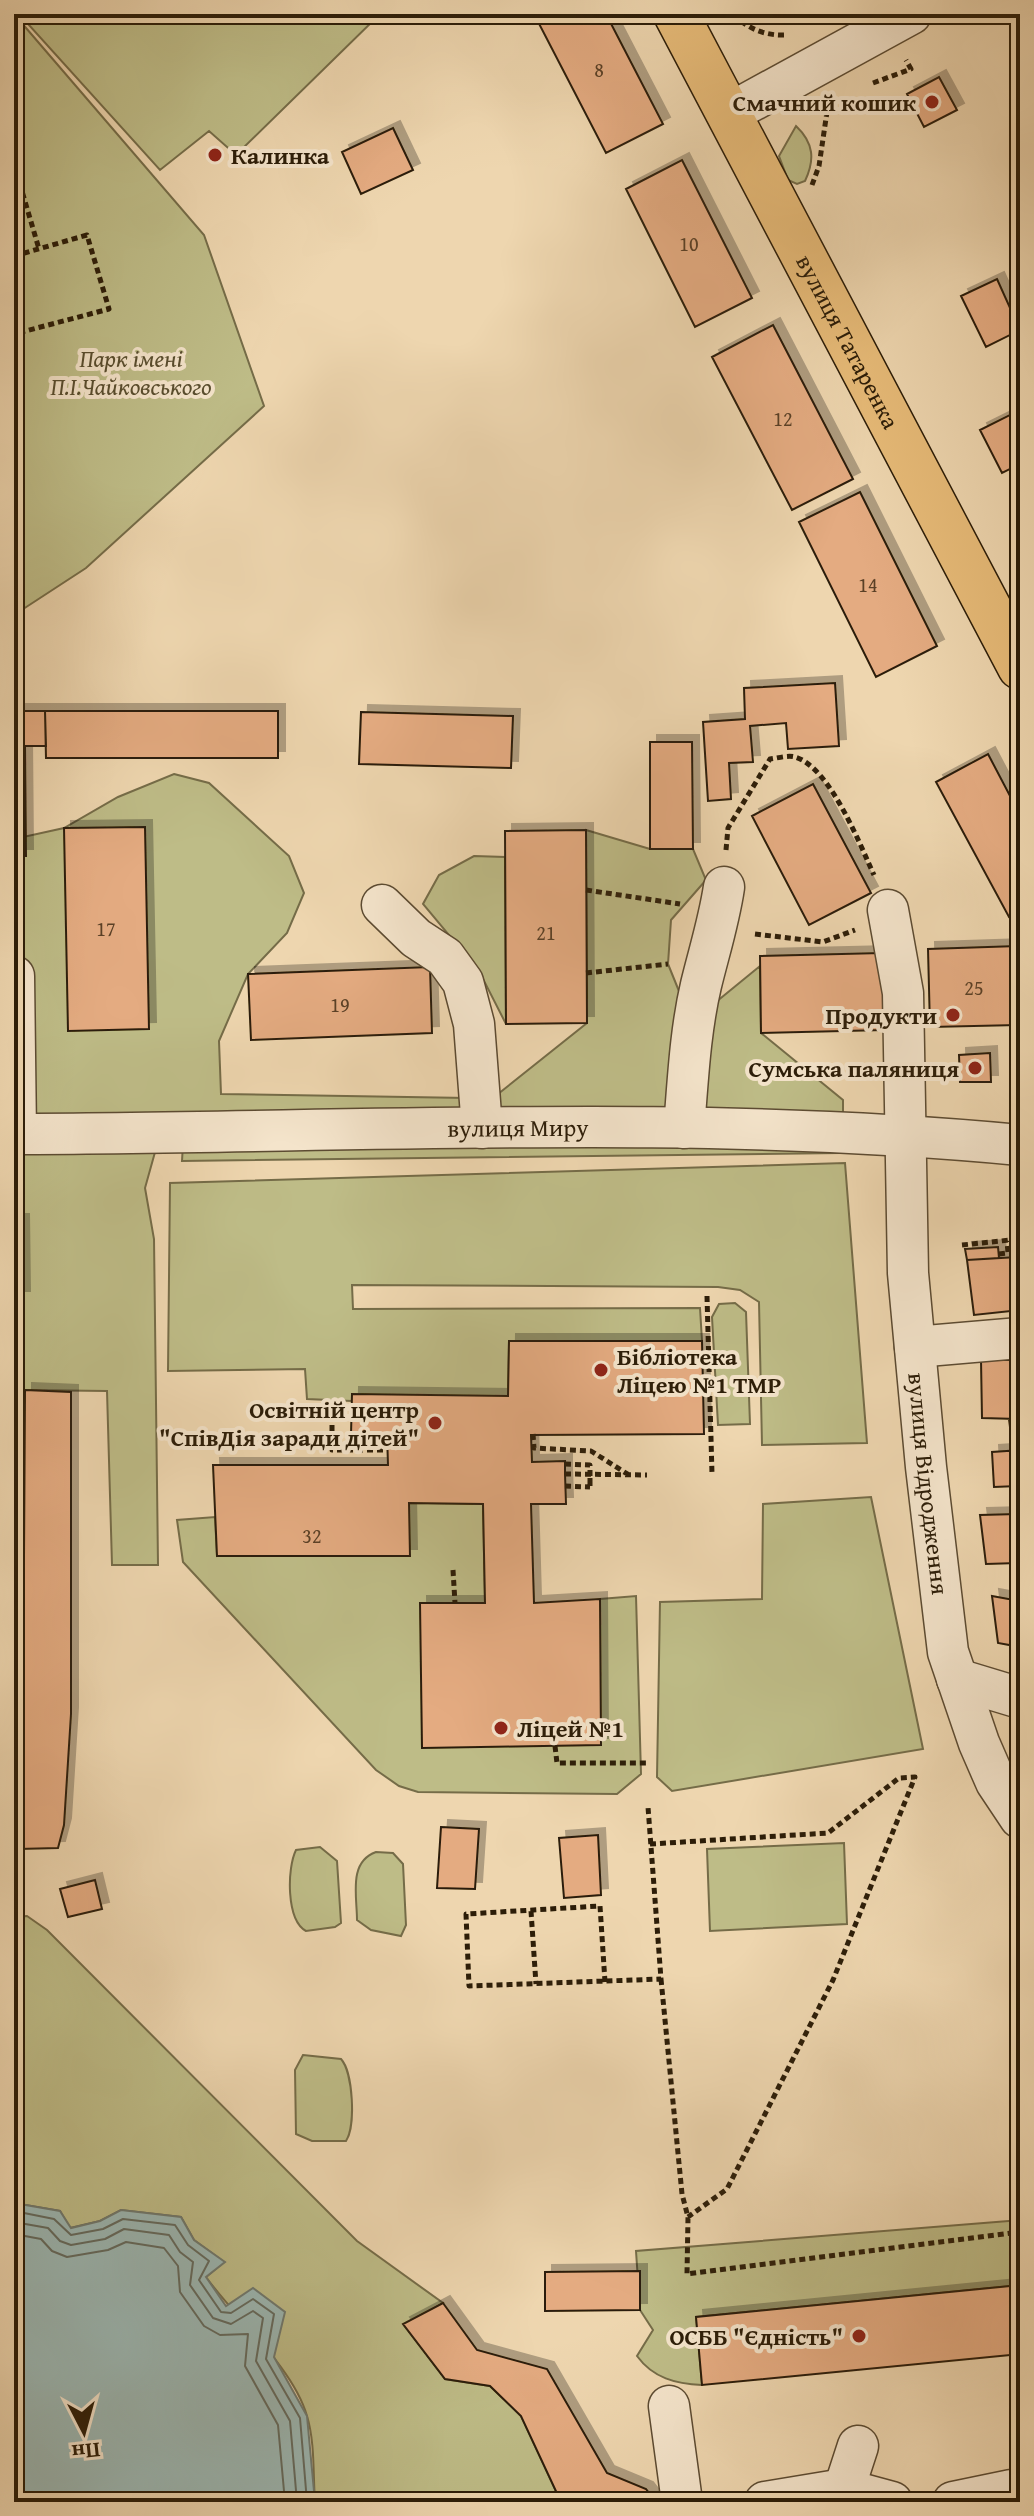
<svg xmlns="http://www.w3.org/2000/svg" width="1034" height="2516" font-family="'Gentium Book Plus',serif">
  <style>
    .green { fill: #bebc87; stroke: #756c48; stroke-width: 2 }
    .water { fill: #9bb7b3; stroke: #6f796f; stroke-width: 2 }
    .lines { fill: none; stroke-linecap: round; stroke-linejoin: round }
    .shore { stroke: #646a5e; stroke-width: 2 }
    .building { fill: #e4ab81; stroke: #2c1d08; stroke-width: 2; filter: url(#shadow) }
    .minor-casing { stroke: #5c4b32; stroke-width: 43 }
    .major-casing { stroke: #2c1d08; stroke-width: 47 }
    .path { stroke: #2c1d08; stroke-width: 5; stroke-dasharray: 6 4; stroke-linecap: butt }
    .minor { stroke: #f4e4cb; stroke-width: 40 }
    .major { stroke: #e7bb78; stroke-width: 44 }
    .poi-dot { fill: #8f2418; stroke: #f4e4cb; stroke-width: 3 }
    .labels { text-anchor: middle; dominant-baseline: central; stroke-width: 8; stroke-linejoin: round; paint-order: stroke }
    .number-label { font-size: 20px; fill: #5a4026 }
    .poi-label { font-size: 24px; font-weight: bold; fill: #2c1d08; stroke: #f4e4cb; text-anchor: end }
    .street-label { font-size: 24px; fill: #2c1d08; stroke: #f4e4cb }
    .park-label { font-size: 24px; font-style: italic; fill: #584d2e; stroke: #f4e4cb }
  </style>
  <defs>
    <filter id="shadow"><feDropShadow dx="7" dy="-7" stdDeviation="0" flood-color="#0004"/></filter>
  </defs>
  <rect width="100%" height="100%" fill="#eed6af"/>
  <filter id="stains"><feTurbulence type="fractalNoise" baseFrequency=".0025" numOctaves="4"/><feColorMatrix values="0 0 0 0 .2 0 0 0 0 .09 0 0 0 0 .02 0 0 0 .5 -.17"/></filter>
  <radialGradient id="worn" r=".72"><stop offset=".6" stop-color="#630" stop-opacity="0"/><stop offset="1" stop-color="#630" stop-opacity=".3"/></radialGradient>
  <!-- green -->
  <path class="green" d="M14 14 204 235 264 406 86 568 14 615Z
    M19 14H376L378 16 236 155 209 131 160 170Z
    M796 126C814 143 815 160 805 181L797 184 788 180 779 156Z
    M174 774 209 783 289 856 304 893 287 933 248 974 219 1041 221 1094 468 1098 469 1118 31 1123 14 1037V839L64 828 118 797Z
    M586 830 650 849H693L706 880 671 920 668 964 685 1006 671 1118 493 1117V1098L587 1023Z
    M474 856 505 857 506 1024 479 971 423 904 439 875Z
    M760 966 761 1033 843 1100V1118L699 1117 705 1011Z
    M840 1137V1153L182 1161 183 1144Z
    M14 1145H157L145 1188 154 1239 158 1565H112L107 1391 25 1390 14 1439Z
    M845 1163 867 1443 762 1445 759 1302 740 1290 718 1287 352 1285 353 1309 700 1308 702 1341H509L508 1396 352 1401 307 1399 305 1369 168 1371 170 1183Z
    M735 1303 746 1312 750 1424 718 1425 712 1317 719 1304Z
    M871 1497 923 1749 672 1791 657 1777 660 1602 762 1599 763 1504Z
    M409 1503 483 1504 485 1603 422 1748 600 1599 636 1596 641 1774 617 1794 418 1792 399 1786 376 1770 183 1562 177 1520 215 1517 217 1556Z
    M844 1843 847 1924 710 1931 707 1849Z
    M320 1847 337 1861 341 1923 335 1927 306 1931C286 1920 287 1868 296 1850Z
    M376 1852 393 1853 403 1864 406 1925 401 1936 371 1930 357 1920C357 1896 348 1862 376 1852Z
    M27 1916 47 1930 357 2241 443 2303 404 2325 445 2379 490 2386 521 2416 561 2502H315C313 2475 315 2442 307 2416 293 2367 236 2319 206 2277L224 2262 194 2240 181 2217 121 2210 100 2221 70 2228 60 2211 14 2203V1917Z
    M303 2055 341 2059C353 2072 356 2126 346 2141H312L296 2134 295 2070Z
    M1020 2220V2285L696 2317 702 2385C676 2384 653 2378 637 2356L653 2330 640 2310 636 2251Z"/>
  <!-- water -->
  <path class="water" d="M14 2203 60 2211 71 2228 100 2221 121 2210 181 2217 194 2240 225 2262 206 2277 226 2306 253 2288 285 2312 274 2357 307 2416 315 2502H14Z"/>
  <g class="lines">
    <!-- shore -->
    <path class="shore" d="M14 2211 54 2219 71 2235 103 2229 123 2219 175 2225 188 2245 209 2261 199 2280 221 2312 231 2313 253 2299 274 2314 266 2359 300 2418 307 2502
      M14 2222 48 2228 60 2241 71 2245 105 2239 124 2229 169 2235 180 2252 193 2262 190 2285 213 2318 231 2324 253 2311 263 2318 256 2361 290 2421 297 2502
      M14 2234 41 2239 52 2251 67 2257 108 2250 126 2242 164 2248 178 2266 180 2292 204 2326 220 2335 248 2334 245 2366 278 2425 285 2502"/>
  </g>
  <!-- building -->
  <path class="building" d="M534 14H606L663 124 606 153Z
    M939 77 957 110 924 127 907 94Z
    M393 128 413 170 361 194 342 152Z
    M682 160 752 298 695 327 626 189Z
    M997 279 1020 330 986 347 961 296Z
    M773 325 853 479 792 510 712 357Z
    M1020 410V464L1002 473 980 430Z
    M860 492 937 646 876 677 799 522Z
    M835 683 839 746 788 749 786 723 750 726 753 762 729 763 731 799 708 801 703 722 745 719 744 688Z
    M14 711H45L46 746H25L26 856H14Z
    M45 711H278V758H46Z
    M361 712 513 716 511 768 359 764Z
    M650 742H692L693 849H650Z
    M988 754 1020 815V911L1009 917 936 782Z
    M813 784 871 893 809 925 752 816Z
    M145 827 149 1029 68 1031 64 828Z
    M586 830 587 1023 506 1024 505 831Z
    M1020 946V1025L930 1027 928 949Z
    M882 953 884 1030 761 1033 760 956Z
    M430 967 432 1033 251 1040 248 974Z
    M990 1053 991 1082H960L959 1055Z
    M14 1221H22L23 1298H14Z
    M998 1247 999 1258 967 1260 965 1249Z
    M1020 1257V1310L974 1315 967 1260Z
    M509 1341H702L704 1434 531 1435 532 1462 565 1461V1474L566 1504H531L534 1603 600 1599 601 1745 422 1748 420 1603H485L483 1504 409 1503 410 1556H217L213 1465H388L387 1434 351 1435 352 1394 508 1396Z
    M981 1360H1020V1419L982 1418Z
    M25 1390 71 1392V1714L64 1825 58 1848 18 1849 23 1720Z
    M1009 1419H1020V1450L1013 1451Z
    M1020 1450V1486L994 1487 992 1452Z
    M1020 1514V1563L986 1564 980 1515Z
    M992 1596 1020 1601V1647L998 1643Z
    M441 1827 479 1829 475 1889 437 1888Z
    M598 1835 601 1895 564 1898 559 1838Z
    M95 1880 102 1909 68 1917 60 1889Z
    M640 2271V2310L545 2311V2272Z
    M1020 2285V2354L702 2385 696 2317Z
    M443 2303 477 2350 547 2369 607 2473 646 2489 656 2502H561L521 2416 490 2386 445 2379 403 2324Z"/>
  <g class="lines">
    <defs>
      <g id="minor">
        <path d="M728 114 911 14"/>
        <path d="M382 905 416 938 445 957 463 982 474 1024 482 1128"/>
        <path id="s1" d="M888 910 903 993 908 1273 926 1467 948 1652 979 1743 996 1782 1020 1818"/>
        <path d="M14 976 16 1134"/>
        <path d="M684 1128C688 1080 690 1032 701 985 709 952 719 921 724 887"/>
        <path id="s2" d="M14 1134C349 1133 686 1113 1020 1145"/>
        <path d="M915 1347 1020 1338"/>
        <path d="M957 1679 1020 1698"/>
        <path d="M669 2406 682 2502"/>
        <path d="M844 2489 858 2446"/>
        <path d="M765 2502 844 2489 892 2502"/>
        <path d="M953 2502 1011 2490"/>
      </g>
      <g id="major">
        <path id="s3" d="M676 14 1020 667"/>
      </g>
    </defs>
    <!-- minor casing -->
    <use href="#minor" class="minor-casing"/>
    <!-- major casing -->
    <use href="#major" class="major-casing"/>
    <!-- path -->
    <path class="path" d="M734 14C747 29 766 36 786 35
      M873 83 911 69 906 60
      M14 164 39 249
      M812 185 819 166 828 105
      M14 256 87 235 109 309 14 334
      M726 850 728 828 770 759C778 758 788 755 795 757 830 767 860 845 874 875
      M586 890 680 904
      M755 934 823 942 855 930
      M586 973 668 964
      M962 1245 1020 1239
      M999 1254 1008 1253 1007 1241
      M707 1296 712 1474
      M332 1415V1450H387
      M533 1434 534 1448 591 1451 629 1475
      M565 1464 590 1465V1487V1475
      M565 1474 647 1475
      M565 1486 590 1487
      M453 1570 455 1603
      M555 1746 557 1763H648
      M650 1844 828 1833 899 1778 915 1777 833 1980 727 2189 688 2217
      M531 1911 536 1984
      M661 1979 682 2194 688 2217 687 2274 1020 2232
      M605 1982 600 1906 466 1914 469 1986 661 1979 648 1807"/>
    <!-- minor -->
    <use href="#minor" class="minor"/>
    <!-- major -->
    <use href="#major" class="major"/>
  </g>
  <!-- markers -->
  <g class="poi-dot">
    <circle cx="932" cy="102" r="8"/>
    <circle cx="215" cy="155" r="8"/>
    <circle cx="953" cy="1015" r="8"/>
    <circle cx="975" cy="1068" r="8"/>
    <circle cx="601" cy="1370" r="8"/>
    <circle cx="435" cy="1423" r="8"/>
    <circle cx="501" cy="1728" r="8"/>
    <circle cx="859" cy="2336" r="8"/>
  </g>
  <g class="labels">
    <!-- number labels -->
    <g class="number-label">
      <text x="599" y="69">8</text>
      <text x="689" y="243">10</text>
      <text x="783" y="418">12</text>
      <text x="868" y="584">14</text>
      <text x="106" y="928">17</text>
      <text x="546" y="932">21</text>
      <text x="974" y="987">25</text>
      <text x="340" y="1004">19</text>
      <text x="312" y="1535">32</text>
    </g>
    <!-- poi labels -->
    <g class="poi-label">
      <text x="916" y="102">Смачний кошик</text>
      <text x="231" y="155" text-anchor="start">Калинка</text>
      <text x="937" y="1015">Продукти</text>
      <text x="959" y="1068">Сумська паляниця</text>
      <text x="617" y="1356" text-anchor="start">Бібліотека<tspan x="617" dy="28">Ліцею №1 ТМР</tspan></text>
      <text x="419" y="1409">Освітній центр<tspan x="419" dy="28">"СпівДія заради дітей"</tspan></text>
      <text x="517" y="1728" text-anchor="start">Ліцей №1</text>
      <text x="843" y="2336">ОСББ "Єдність"</text>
    </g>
    <!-- street labels -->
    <g class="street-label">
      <text stroke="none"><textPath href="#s3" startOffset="370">вулиця Татаренка</textPath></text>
      <text stroke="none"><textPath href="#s2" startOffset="504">вулиця Миру</textPath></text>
      <text stroke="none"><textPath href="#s1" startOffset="576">вулиця Відродження</textPath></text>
    </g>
    <!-- park labels -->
    <g class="park-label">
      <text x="131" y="358">Парк імені<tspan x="131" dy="28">П.І.Чайковського</tspan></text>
    </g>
  </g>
  <!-- margin -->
  <rect width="1034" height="2516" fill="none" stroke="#eed6af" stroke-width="48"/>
  <rect x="16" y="16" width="1002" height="2484" fill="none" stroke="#2c1d08" stroke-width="4"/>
  <rect x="24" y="24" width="986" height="2468" fill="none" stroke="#2c1d08" stroke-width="2"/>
  <!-- north arrow -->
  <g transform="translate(84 2432) rotate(174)" stroke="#f4e4cb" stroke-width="6" paint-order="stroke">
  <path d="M0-6L14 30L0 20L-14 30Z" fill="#2c1d08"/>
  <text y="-12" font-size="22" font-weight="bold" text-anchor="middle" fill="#2c1d08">Пн</text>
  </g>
  <rect width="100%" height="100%" filter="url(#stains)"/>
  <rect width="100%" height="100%" fill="url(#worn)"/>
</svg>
